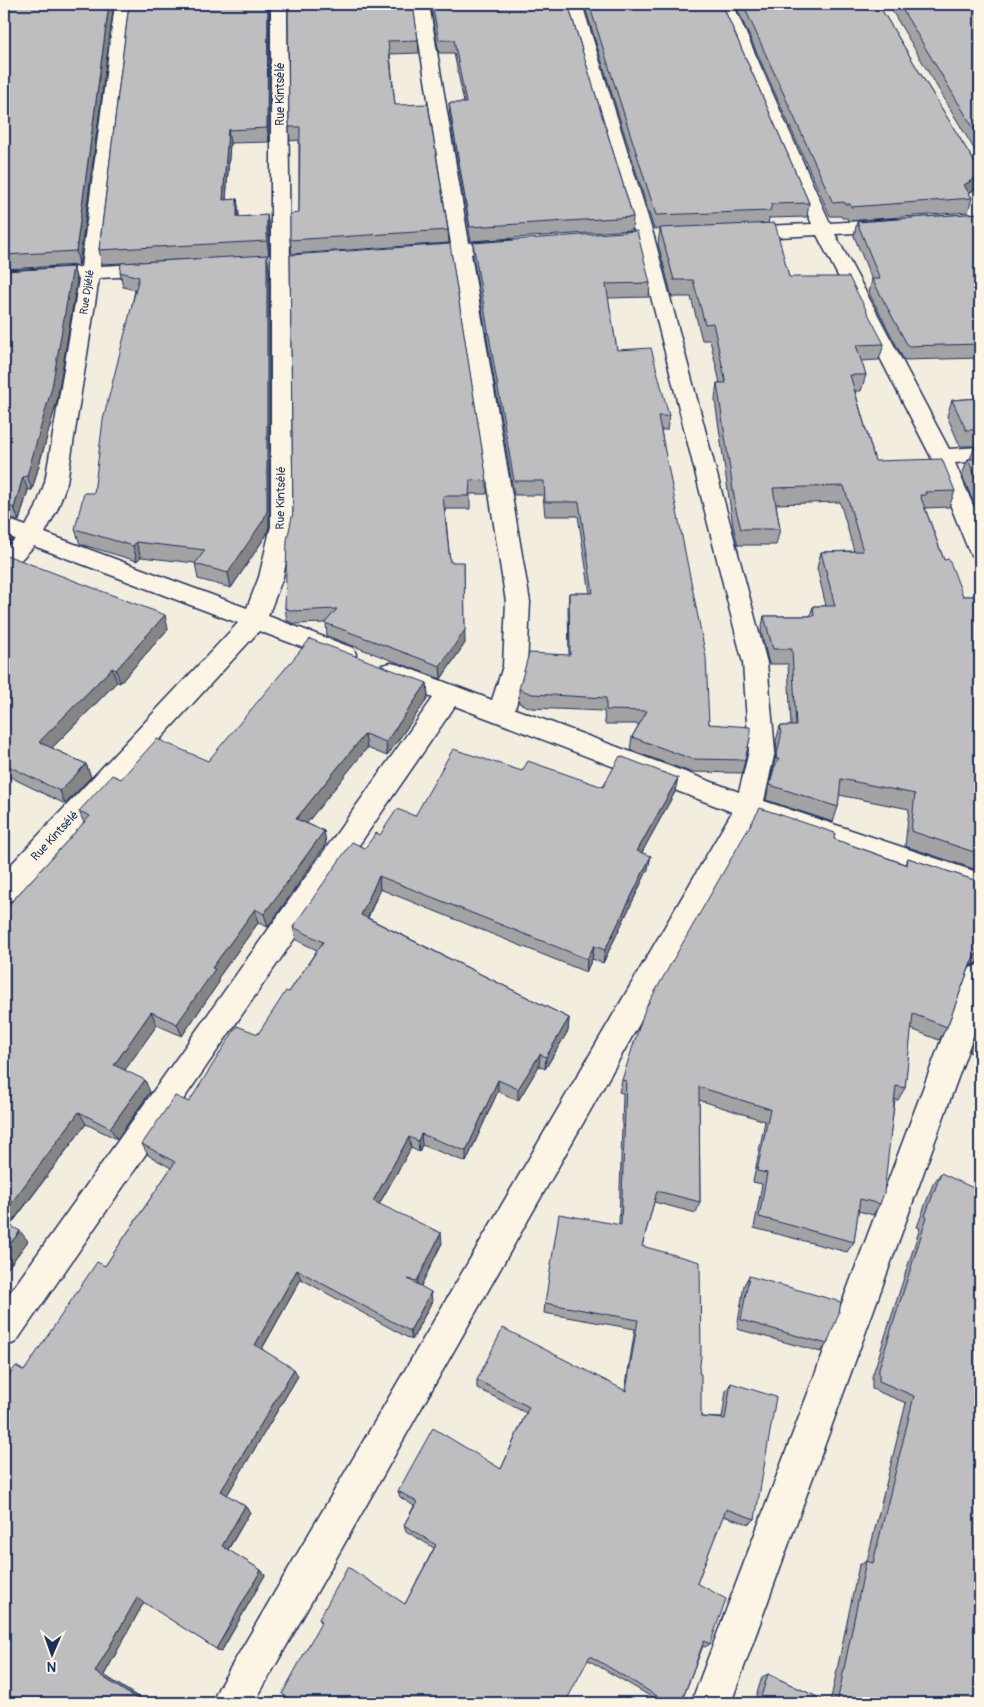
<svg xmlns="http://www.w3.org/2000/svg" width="984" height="1707" font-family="Pangolin,sans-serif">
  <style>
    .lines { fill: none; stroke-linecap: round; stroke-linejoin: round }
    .minor-casing { stroke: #1b2f5e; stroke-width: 3 }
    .minor { fill: #fcf5e5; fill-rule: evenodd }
    .wall { fill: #a3a3a5; stroke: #1b2f5e }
    .shaded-wall { fill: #858586; stroke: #1b2f5e }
    .building { fill: #bebec0; stroke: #1b2f5e }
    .labels { text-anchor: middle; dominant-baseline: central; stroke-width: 5; stroke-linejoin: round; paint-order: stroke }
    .far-street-label { font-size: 11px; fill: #1b2f5e; stroke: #fcf5e5 }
    .street-label { font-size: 12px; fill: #1b2f5e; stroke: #fcf5e5 }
  </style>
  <rect width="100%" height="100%" fill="#f3ede0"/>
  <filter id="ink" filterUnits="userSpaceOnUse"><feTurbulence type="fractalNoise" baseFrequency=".02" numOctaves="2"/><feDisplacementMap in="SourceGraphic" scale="10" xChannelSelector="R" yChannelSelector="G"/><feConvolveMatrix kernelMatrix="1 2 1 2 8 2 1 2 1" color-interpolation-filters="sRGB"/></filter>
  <g filter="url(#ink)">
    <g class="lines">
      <defs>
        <path id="minor" d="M115 4H131L100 266 158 263 165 265 168 269 165 273 158 275 99 278 67 482 58 508 45 533 247 608 259 577 271 526V4H287L293 526 283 577 268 616 353 648 356 654 353 660 344 663 259 631 14 899 4 903V872L238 623 34 546 12 569 4 571V550L15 539 4 534V518L26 526 36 508 45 482 79 279 4 283V271L81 267Z
          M413 4H429L469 243 510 240 517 242 519 246 517 250 471 254 530 602 527 666 515 709 739 792 749 751 743 663 636 237 566 4H582L654 237 767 663 775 751 764 801 980 873V897L755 820 254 1703H212L218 1689 732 812 455 706 16 1342 4 1347V1301L433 698 382 679 379 672 382 665 391 663 400 665 492 700 503 666 506 602 452 255 413 258 406 256 404 252 406 248 451 244Z
          M717 4H733L830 223 894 219 901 221 903 225 901 229 894 231 835 234 949 449 980 447V461L955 463 980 522V557L972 555 968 549 931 457 817 235 740 239 733 237 731 233 733 229 740 227 812 224Z
          M980 964V1017L731 1703H691L965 977 970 968Z"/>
      </defs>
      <!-- minor casing -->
      <use href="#minor" class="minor-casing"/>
      <!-- minor -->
      <use href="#minor" class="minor"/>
    </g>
    <!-- wall -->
    <path class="wall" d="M4 4H114L79 265 4 269Z
      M129 4H269V142L230 143 226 200 237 199 239 217 267 215 269 229V255H267L269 270V526L267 534 231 588 198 579 195 563 141 557 137 561 80 544 75 529 94 493 135 290 123 287 120 272 196 259 102 264 99 250Z
      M288 4 418 40 419 53 390 54 395 105 448 230 449 243 292 254 290 240 299 213V140L290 141 289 127Z
      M430 4H568L633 217 632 230 471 241 450 117 449 103H464L454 53H439Z
      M584 4H722L809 203 807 217 769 218 768 224 789 277 884 344 879 360 861 361 866 375 861 391H855L875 461 955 491 949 507 925 508 944 560 963 596H980V871L905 846 909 809 839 795 838 807 833 822 766 800 777 751 776 741 780 726H791L788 664H769L761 631 764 616H810L813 606H826L817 568 821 552 854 551 840 502 776 504 780 529 776 545H738L733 526 715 400 717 383H720L710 340H702L691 297H672L658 244 660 229H654Z
      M735 4H878L978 168H980V186L969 193 972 198 968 212 848 221 847 218H842L841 216H830Z
      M888 4H980V159Z
      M980 213V358L904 360 869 293 872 280 854 236 857 222Z
      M473 243 650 283 649 297 608 298 617 350 669 416 667 430H661L709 724 750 738 742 773 690 772 630 750 632 737 639 724H605L604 711 531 708 519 703V689L569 655 568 607 569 593H590L578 516H545L543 495H514L473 257Z
      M290 255 487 481V494H470V509H445L450 562 465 643 441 679 327 636 326 623 295 624 287 621 285 608 293 512Z
      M73 267 77 281 57 401 32 490H28L19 521 5 516 4 517V271Z
      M980 398V446H960L947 416 952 400Z
      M980 447V506H975L962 475 968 459H970L974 448Z
      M4 558 168 629 120 683 117 682 52 748 86 764 91 777 65 804 4 774Z
      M427 683 428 698 387 756 367 748 306 823 324 831 326 844 268 927 258 923 218 978 219 982 182 1036 157 1025 124 1071 150 1092 117 1139 86 1124 10 1226 28 1241 4 1273V910L84 823 79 811 121 779 208 761Z
      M522 771 603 787 675 792 642 852 648 869 603 963 592 959 586 972 380 889 368 918 569 1018 568 1031 545 1069 539 1066 518 1101 498 1091 466 1162 422 1145 419 1152 411 1148 379 1204 442 1243 420 1286 432 1301 412 1340 301 1279 262 1349 298 1376 227 1495 245 1506 250 1512 228 1550 261 1570 265 1575 221 1652 144 1602 104 1675 147 1703H4L24 1371 105 1266 171 1168 148 1155 142 1144 189 1102 258 1034 289 992 317 950 296 940 293 927 365 848 380 835 415 816Z
      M834 839 905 864 908 858 980 882V963L979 962 970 966 947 1027 939 1040 911 1029 905 1088 898 1100H895L880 1204 873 1215 858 1211 854 1242 847 1252 754 1228 762 1184 753 1182 765 1121 699 1100 700 1202 696 1213 654 1202 642 1246 699 1373 701 1417 722 1418 726 1391 731 1383 755 1519 749 1524 723 1516 697 1583 710 1644 705 1647 703 1646 681 1703H662L588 1660 321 1622 319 1619 405 1604 434 1548 406 1531 404 1525 414 1506 400 1497 398 1491 501 1469 526 1413 477 1388V1380L625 1390 635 1329 544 1313 545 1303 619 1224 623 1093 619 1092 622 1080Z
      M980 1022V1056L969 1052Z
      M980 1063V1085L975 1083Z
      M941 1173 980 1703H754L762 1677 768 1674 830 1703 859 1565 867 1561 906 1403 872 1389V1377L920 1228 917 1227 933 1184Z
      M749 1276 827 1344 821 1352 737 1329 744 1285Z"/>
    <!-- shaded-wall -->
    <path class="shaded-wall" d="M109 4H114L79 265 76 251Z
      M268 4H269V142L267 128Z
      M228 130 230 143 225 214 223 200Z
      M980 175V186L960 198 964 185Z
      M237 199 239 213V231L237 217Z
      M267 215 269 229V255L267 241Z
      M267 255 269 270V526L267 534 231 588 228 573Z
      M73 267 77 281 57 401 32 490 27 476Z
      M23 477 28 490 19 521 14 508Z
      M7 526 12 540 4 548V529Z
      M136 542 141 557 137 561 133 546Z
      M464 562 465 643 441 679 440 666Z
      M165 615 168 629 120 683 116 670Z
      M112 668 117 682 45 755 39 742Z
      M427 683 428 698 387 756 386 742Z
      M365 734 367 748 299 833 296 819Z
      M86 764 91 777 65 804 60 791Z
      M678 778 675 792 635 865 637 851Z
      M324 831 326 844 268 927 264 914Z
      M651 856 648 869 603 963 605 950Z
      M379 876 380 889 363 928 361 915Z
      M255 909 258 923 218 978 219 982 182 1036 177 1024 212 968Z
      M594 946 592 959 586 972 587 959Z
      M980 951V961L979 962 969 966 977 953Z
      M151 1012 157 1025 120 1077 114 1065Z
      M569 1018 568 1031 545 1069 546 1057Z
      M540 1054 539 1066 518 1101V1089Z
      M145 1080 150 1092 117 1139 110 1128Z
      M498 1080V1091L466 1162V1151Z
      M79 1112 86 1124 7 1229 4 1225V1213Z
      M421 1134 422 1145 419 1152 418 1141Z
      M409 1137 411 1148 375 1211 373 1201Z
      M20 1231 28 1241 4 1273V1252Z
      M441 1233 442 1243 419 1290 417 1281Z
      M297 1270 301 1279 259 1354 255 1345Z
      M431 1292 432 1301 412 1340 410 1331Z
      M294 1369 298 1376 226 1497 221 1491Z
      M245 1506 250 1512 227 1551 222 1546Z
      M261 1570 265 1575 221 1652 216 1649Z
      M137 1598 144 1602 104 1675 147 1703H143L95 1672Z"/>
    <!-- building -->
    <path class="building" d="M4 4H109L76 251 4 255Z
      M129 4H268L267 128 228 130 223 200 237 199V217L267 215V241L99 250Z
      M288 4H413L418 40 388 41 395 105 428 104 448 230 290 240V214L299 213 300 127H289Z
      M432 4H568L633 217 470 227 449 103H466L454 40H439Z
      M589 4H722L809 203 772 204 770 211 656 215Z
      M743 4H878L978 168H980V175L964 185 972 198 851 207 850 204H845L844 202 833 203Z
      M899 4H980V139Z
      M980 213V344L908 346 872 279H880L857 222Z
      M775 223 789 277H849L884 344 856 345 866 375H850L875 461 942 459 955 491 925 492 926 495H920L944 560 949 559 963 596H980V854L911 831 915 794 841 779 838 807 770 785 774 768 779 759H776L781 736 780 726H796L792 649H773L764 616H814L813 606H835L821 552 863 551 844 486 773 488 780 529H741L736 510 717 383H726L713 323 705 324 693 280H674L660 228Z
      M637 231 650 283 606 284 617 350 651 348 669 416H658L706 657 709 724 750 727V738L745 760 692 759 632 737 647 711 606 710V698L532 694 519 689 529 653 570 655 569 593H593L579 502H545L544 481H514L473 243Z
      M450 244 487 481 470 480 469 496H443L450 562H464L465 630 440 666 325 623 337 609 292 611 285 608 287 540 293 512 290 255Z
      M267 255V511L264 519 228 573 195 564 205 550 136 542 133 546 75 529 84 493H94L103 420 139 277 120 272 121 263Z
      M73 267 52 387 27 476 23 477 14 508 4 504V271Z
      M980 398V430H966L952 400Z
      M980 447V487L968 459H979L974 448Z
      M9 556 165 615 116 670 112 668 39 742 86 764 60 791 4 764V558Z
      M310 639 427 683 386 742 365 734 296 819 324 831 264 914 255 909 212 968 215 969 177 1024 151 1012 114 1065 145 1080 110 1128 79 1112 4 1213V910L90 816 79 811 112 775 121 779 157 739 208 761Z
      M453 749 522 771 528 761 603 787 620 756 678 778 637 851 651 856 605 950 594 946 587 959 379 876 361 915 569 1018 546 1057 540 1054 518 1089 498 1080 466 1151 421 1134 418 1141 409 1137 373 1201 441 1233 417 1281 408 1279 431 1292 410 1331 297 1270 255 1345 294 1369 221 1491 245 1506 222 1546 261 1570 216 1649 137 1598 95 1672 143 1703H4V1382L16 1366 24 1371 97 1262 105 1266 175 1162 142 1144 175 1096 189 1102 237 1026 258 1034 286 991 289 992 323 942 293 927 352 842 365 848 376 833 380 835 397 809 415 816Z
      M760 808 835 833 834 839 907 865 908 858 980 882V951L977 953 971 963 947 1027 913 1014 905 1088 896 1086 884 1193 880 1204 860 1199 854 1242 759 1217 767 1173 757 1171 770 1109 699 1087 700 1202 657 1191 642 1246 700 1262 701 1356 699 1373 701 1374V1417L725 1419 731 1383 776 1397 755 1519 726 1509 697 1583 726 1599 710 1644 704 1641 681 1703H669L590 1656 565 1703H294L295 1702 282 1694 322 1621 319 1619 348 1567 405 1604 436 1545 404 1525 417 1502 398 1491 433 1428 501 1469 529 1407 477 1380 503 1328 626 1391 638 1320 545 1303 559 1214 621 1225 626 1081 622 1080 645 1009Z
      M980 1031V1040L977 1039Z
      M941 1173 980 1191V1703H837L866 1561 873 1563 914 1396 879 1381V1368L927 1217 925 1216Z
      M4 1222 20 1231 4 1252Z
      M749 1276 841 1302 839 1313 827 1344 741 1320Z
      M768 1674 830 1703H759Z"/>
  </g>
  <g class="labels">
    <!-- far-street labels -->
    <g class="far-street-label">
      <text transform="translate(87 292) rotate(-81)">Rue Djiélé</text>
    </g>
    <!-- street labels -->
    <g class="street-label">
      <text transform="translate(280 94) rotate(-90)">Rue Kintsélé</text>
      <text transform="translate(281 498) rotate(-89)">Rue Kintsélé</text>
      <text transform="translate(55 836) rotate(-47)">Rue Kintsélé</text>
    </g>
  </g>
  <!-- margin -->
  <rect width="984" height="1707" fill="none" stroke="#fcf5e5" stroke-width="20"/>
  <rect x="10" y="10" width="964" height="1687" fill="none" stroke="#1b2f5e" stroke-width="2" filter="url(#ink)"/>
  <!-- north arrow -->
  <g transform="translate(52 1654) rotate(182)" stroke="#fcf5e5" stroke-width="4" paint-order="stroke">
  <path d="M0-4L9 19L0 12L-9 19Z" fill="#1b2f5e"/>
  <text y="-8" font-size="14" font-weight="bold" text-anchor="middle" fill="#1b2f5e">N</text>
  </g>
</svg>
